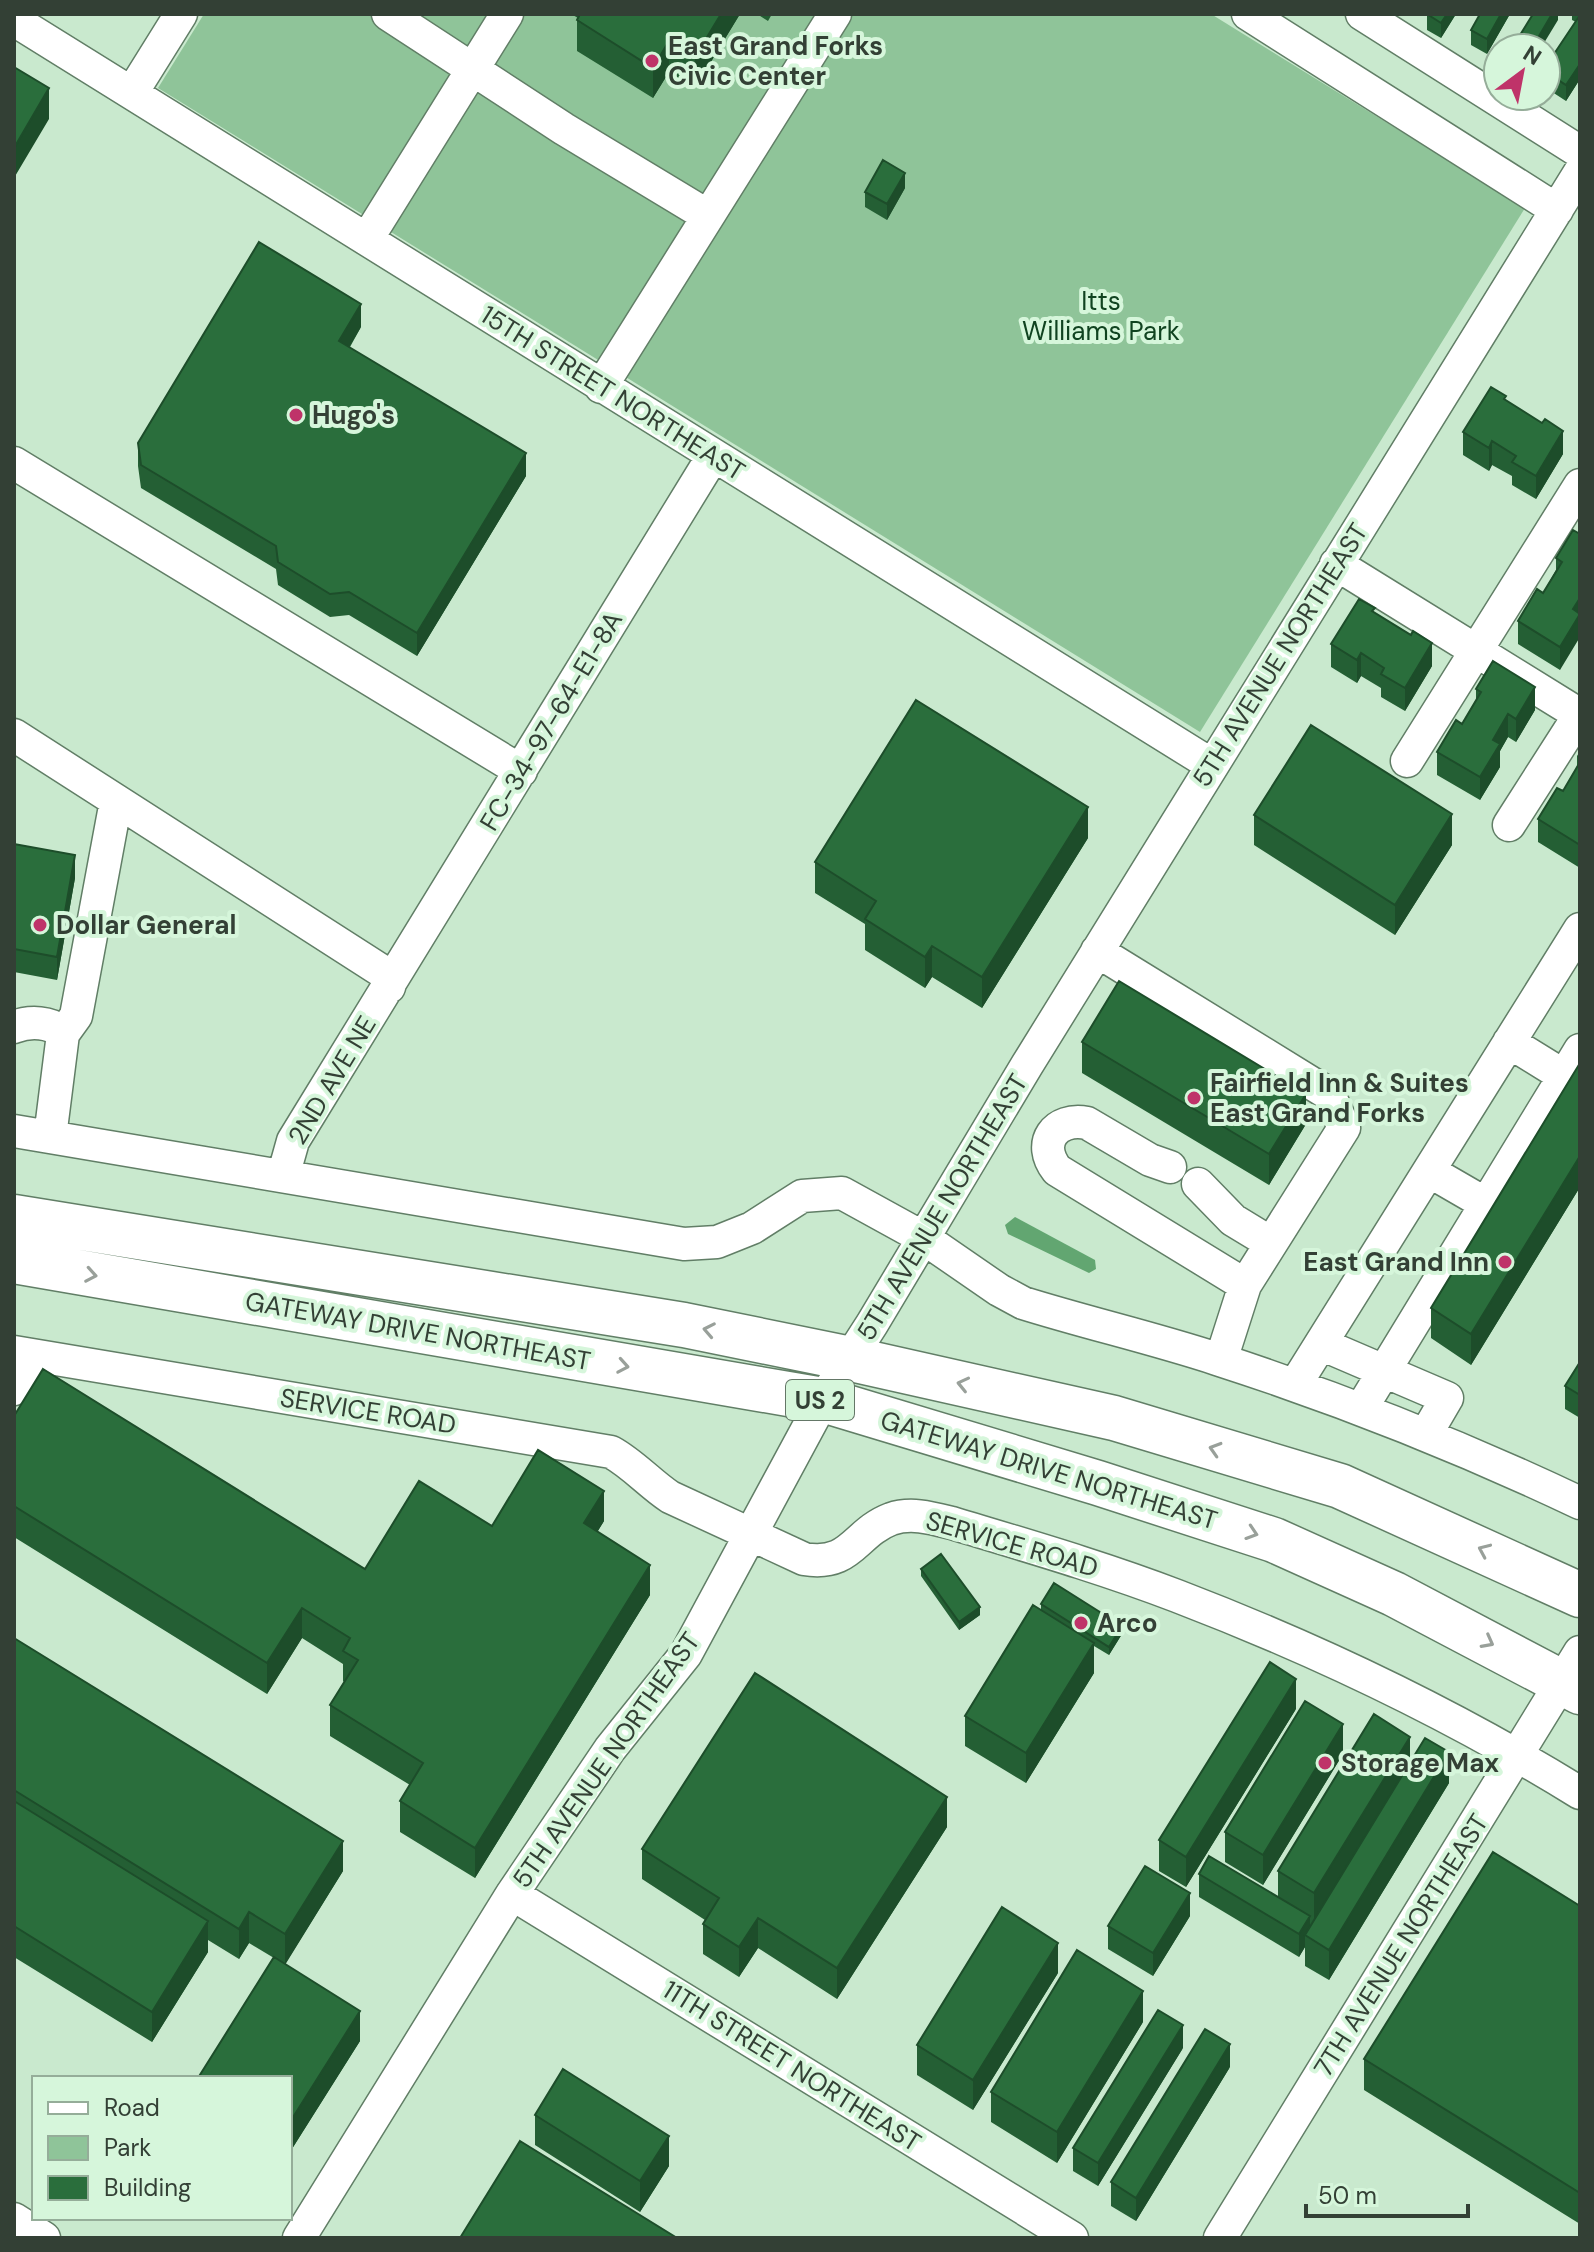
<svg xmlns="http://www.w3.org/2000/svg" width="1594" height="2252" font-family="'DM Sans',sans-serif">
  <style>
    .green { fill: #8fc499 }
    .water { fill: #62a671 }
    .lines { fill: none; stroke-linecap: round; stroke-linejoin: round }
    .minor-casing { stroke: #617e66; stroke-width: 35 }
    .highway-casing { stroke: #617e66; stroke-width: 47 }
    .minor { stroke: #fff; stroke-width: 32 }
    .highway { stroke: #fff; stroke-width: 44 }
    .wall { fill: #245f34 }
    .shaded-wall { fill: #1d4d2a }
    .building { fill: #2a6e3c; stroke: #1d4d2a; stroke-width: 2 }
    .oneway { stroke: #99a09a }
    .poi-dot { fill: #bf3369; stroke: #d6f6db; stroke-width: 3 }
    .labels { text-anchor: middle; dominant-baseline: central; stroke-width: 8; stroke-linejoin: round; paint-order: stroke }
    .shield { fill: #d6f6db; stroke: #647767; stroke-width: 2 }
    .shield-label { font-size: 24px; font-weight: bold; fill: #334035 }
    .poi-label { font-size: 26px; font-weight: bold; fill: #334035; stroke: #d6f6db; text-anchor: start }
    .park-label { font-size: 26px; fill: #104320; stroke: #d6f6db }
    .street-label { font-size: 26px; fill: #334035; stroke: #d6f6db }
  </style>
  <rect width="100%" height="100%" fill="#c9e9ce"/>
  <!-- green -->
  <path class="green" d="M204 14H1211L1525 208 1200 732 158 88Z"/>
  <!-- water -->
  <path class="water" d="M1015 1217 1095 1260 1096 1269 1089 1273 1008 1234 1005 1225Z"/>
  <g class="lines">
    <defs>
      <path id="minor" d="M388 14 564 129 708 216
        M1248 14 1557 210
        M1362 14 1580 152
        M14 20 1212 765
        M133 91 181 14
        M367 239 507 14
        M601 387 835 14
        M14 463 521 771
        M1336 564 1580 715
        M14 735 388 975 391 980 389 987
        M1407 761 1580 485
        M1509 825 1580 714
        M1097 951 1329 1094 1344 1128 1245 1285 1221 1360
        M14 1027C29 1021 52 1021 63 1034L50 1137
        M63 1034 76 1016 116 801
        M1509 1042 1564 1076
        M14 1131 684 1244 717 1242 752 1228 802 1196 842 1193 922 1237 999 1290 1023 1303C1087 1323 1153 1338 1217 1359 1341 1399 1462 1447 1580 1503
        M1170 1167 1150 1160 1087 1123C1055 1117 1036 1143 1057 1170L1245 1285
        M1429 1171 1486 1204
        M288 1177 286 1166 293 1141 713 456
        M1198 1184 1233 1220 1271 1243
        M1321 1344 1447 1398 1426 1434
        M14 1352 611 1452C633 1464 649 1483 670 1497L804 1559C852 1567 854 1533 891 1519 911 1512 932 1518 952 1523 1028 1546 1104 1568 1177 1596 1318 1650 1452 1714 1580 1793
        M1295 1385 1580 929
        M14 1389 33 1356
        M1361 1409 1580 1050
        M512 1894 1072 2238
        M14 2219 44 2238
        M299 2238 512 1894 610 1749 686 1654 823 1400 872 1324 1027 1065 1580 172
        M1220 2238 1580 1652"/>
      <path id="highway" d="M14 1217 684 1325 851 1359 1114 1418 1340 1486 1580 1595
        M14 1261 823 1400 1098 1483 1274 1540 1394 1594 1580 1692"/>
    </defs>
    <!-- minor casing -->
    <use href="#minor" class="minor-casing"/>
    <!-- highway casing -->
    <use href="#highway" class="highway-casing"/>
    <!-- minor -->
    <use href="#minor" class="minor"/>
    <!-- highway -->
    <use href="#highway" class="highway"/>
  </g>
  <!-- wall -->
  <path class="wall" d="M571 14H740L695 88 669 72 653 98 577 51V20L578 18Z
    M757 14H772L768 21Z
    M1427 14H1456L1441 38 1427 30Z
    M1480 14H1510L1487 54 1471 45V30Z
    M1572 14H1580V79L1566 101 1546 88V66L1576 22 1572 20Z
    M905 188 887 220 865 207V192Z
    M361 327 350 347 526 476 417 656 349 615 330 617 278 585 276 569 141 488 138 466V443Z
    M1506 401 1563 454 1536 499 1512 485V476L1492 465 1489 471 1463 455V432Z
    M1573 530 1560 670 1518 644V621L1543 593 1556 570V558Z
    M1375 613 1432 666 1405 711 1381 697V688L1361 676 1357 683 1331 667V644Z
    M1476 689 1535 710 1516 742 1508 737 1500 751V767L1480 800 1437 775V752L1462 724 1476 701Z
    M1580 751V868L1538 842V819L1563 791 1577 768V756Z
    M1254 815 1452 845 1395 935 1254 845Z
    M1088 838 982 1008 932 977 925 988 865 950V924L815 893V862Z
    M14 844 75 878 57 980 14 972Z
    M1082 1042 1306 1124 1269 1185 1082 1073Z
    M1580 1063V1187L1471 1365 1431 1338V1308Z
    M1580 1362V1418L1565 1409V1386Z
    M14 1416 365 1569 492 1526 604 1521 597 1532 650 1595 475 1878 400 1832V1801L410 1785 330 1736V1705L344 1682 343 1681V1664L302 1638 267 1694 14 1537Z
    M921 1569 980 1615 959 1630 921 1576Z
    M1041 1604 1122 1634 1109 1655 1094 1646V1673L1026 1783 965 1746V1716L1041 1610Z
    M14 1638 343 1871 285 1964 360 2041 290 2152V2078L274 1958 249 1943 239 1959 208 1940V1952L152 2042 14 1957Z
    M1296 1709 1186 1887 1159 1871V1840Z
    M1343 1754 1263 1885 1225 1862V1832Z
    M1410 1763 1449 1783 1329 1980 1305 1966V1947L1299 1957 1199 1897V1874L1278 1897V1871Z
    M947 1827 837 1999 758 1948 739 1977 703 1954V1924L705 1920 642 1879V1849Z
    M1580 1906V2224L1364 2090V2059Z
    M1190 1916 1153 1976 1108 1949V1926Z
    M1058 1973 973 2110 917 2075V2045Z
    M1143 2022 1057 2163 991 2122V2092Z
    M1183 2048 1098 2186 1073 2171V2148Z
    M1230 2067 1136 2221 1111 2206V2182Z
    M535 2115 669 2166 640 2212 535 2145Z"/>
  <!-- shaded-wall -->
  <path class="shaded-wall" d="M721 14H740L695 88V57Z
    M1447 14H1456L1441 38V23Z
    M1501 14H1510L1487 54V39Z
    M1552 14H1558V20L1541 48H1532Z
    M669 41V72L653 98V68Z
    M1580 64V79L1566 101V85Z
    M49 88V119L14 178V148Z
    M905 173V188L887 220V204Z
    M361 304V327L339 364V341Z
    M1563 431V454L1536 499V476Z
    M1492 441V465L1489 471V448Z
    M526 453V476L417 656V633Z
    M1580 598V637L1560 670V647L1573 609Z
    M1432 643V666L1405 711V688Z
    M1361 653V676L1357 683V660Z
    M1535 687V710L1516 742V719Z
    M1508 714V737L1500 751V767L1480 800V777L1493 740Z
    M1088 807V838L982 1008V977Z
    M1452 814V845L1395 935V905Z
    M75 855V878L57 980V957Z
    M932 946V977L925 988V957Z
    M1306 1094V1124L1269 1185V1154Z
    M1580 1156V1187L1471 1365V1334Z
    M604 1491V1521L584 1554V1523Z
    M650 1565V1595L475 1878V1848Z
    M980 1607V1615L959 1630V1622Z
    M302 1608V1638L267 1694V1663Z
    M1122 1626V1634L1109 1655V1647Z
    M1094 1643V1673L1026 1783V1753Z
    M1296 1679V1709L1186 1887V1857Z
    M1343 1724V1754L1263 1885V1855Z
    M1410 1737V1767L1314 1923V1893Z
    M1449 1752V1783L1329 1980V1950Z
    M947 1797V1827L837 1999V1968Z
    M343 1841V1871L285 1965V1934Z
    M1190 1893V1916L1153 1976V1953Z
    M249 1912V1943L239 1959V1929Z
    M1310 1916V1938L1305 1935V1947L1299 1957V1934Z
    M758 1918V1948L739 1977V1947Z
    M208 1921V1952L152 2042V2012Z
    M1058 1943V1973L973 2110V2080Z
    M1143 1991V2022L1057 2163V2132Z
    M360 2011V2041L290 2152V2122Z
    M1183 2025V2048L1098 2186V2163Z
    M1230 2044V2067L1136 2221V2198Z
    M669 2136V2166L640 2212V2181Z"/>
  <!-- building -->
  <path class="building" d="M580 14H721L695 57 669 41 653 68 577 20Z
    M1427 14H1447L1441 23Z
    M1480 14H1501L1487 39 1471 30Z
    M1533 14H1552L1532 48H1512Z
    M1578 18 1580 20V64L1566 85 1546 72V66Z
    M14 67 49 88 14 148Z
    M883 160 905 173 887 204 865 192Z
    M259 242 361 304 339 341 526 453 417 633 349 592 330 594 278 562 276 546 141 465 138 443Z
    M1491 387 1506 396 1504 399 1542 423 1545 419 1563 431 1536 476 1512 462 1516 456 1492 441 1489 448 1463 432Z
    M1573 530 1580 534V598L1573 609 1580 614 1560 647 1518 621 1537 589 1543 593 1562 562 1556 558Z
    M1359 599 1375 608 1372 611 1411 635 1413 631 1432 643 1405 688 1381 674 1384 668 1361 653 1357 660 1331 644Z
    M1493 661 1535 687 1516 719 1508 714 1493 740 1500 744 1480 777 1437 752 1456 720 1462 724 1481 692 1476 689Z
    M916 700 1088 807 982 977 932 946 925 957 865 919 876 901 815 862Z
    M1311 725 1452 814 1395 905 1254 815Z
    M1580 762V845L1538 819 1557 788 1563 791Z
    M14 844 75 855 57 957 14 949Z
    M1119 981 1306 1094 1269 1154 1082 1042Z
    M1580 1063V1156L1471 1334 1431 1308Z
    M1580 1362V1395L1565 1386Z
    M43 1369 365 1569 419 1481 492 1526 538 1450 604 1491 584 1523 650 1565 475 1848 400 1801 423 1763 330 1705 358 1660 343 1651 350 1638 302 1608 267 1663 14 1506V1416Z
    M941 1554 980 1607 959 1622 921 1569Z
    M1054 1583 1122 1626 1109 1647 1041 1604Z
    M1033 1605 1094 1643 1026 1753 965 1716Z
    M14 1638 343 1841 285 1934 249 1912 239 1929 14 1790Z
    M1270 1662 1296 1679 1186 1857 1159 1840Z
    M755 1673 947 1797 837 1968 758 1918 739 1947 703 1924 719 1898 642 1849Z
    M1305 1701 1343 1724 1263 1855 1225 1832Z
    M1374 1714 1410 1737 1314 1893 1278 1871Z
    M1425 1738 1449 1752 1329 1950 1305 1935Z
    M14 1801 208 1921 152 2012 14 1926Z
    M1493 1852 1580 1906V2193L1364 2059Z
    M1209 1856 1310 1916 1299 1934 1199 1874Z
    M1145 1866 1190 1893 1153 1953 1108 1926Z
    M1002 1907 1058 1943 973 2080 917 2045Z
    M1077 1950 1143 1991 1057 2132 991 2092Z
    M274 1957 360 2011 290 2122V2078H198Z
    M1158 2010 1183 2025 1098 2163 1073 2148Z
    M1205 2029 1230 2044 1136 2198 1111 2182Z
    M563 2069 669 2136 640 2181 535 2115Z
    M520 2141 677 2238H460Z"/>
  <!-- one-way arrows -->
  <defs><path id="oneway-chevron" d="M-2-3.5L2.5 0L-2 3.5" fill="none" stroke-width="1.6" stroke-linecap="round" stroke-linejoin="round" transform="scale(2)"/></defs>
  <g class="oneway">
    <use href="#oneway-chevron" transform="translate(91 1275) rotate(10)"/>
    <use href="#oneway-chevron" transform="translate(709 1330) rotate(-169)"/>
    <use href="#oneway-chevron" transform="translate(623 1366) rotate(10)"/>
    <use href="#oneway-chevron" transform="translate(963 1384) rotate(-167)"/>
    <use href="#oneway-chevron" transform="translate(1215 1449) rotate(-163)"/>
    <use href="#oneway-chevron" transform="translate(1252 1533) rotate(18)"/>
    <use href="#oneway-chevron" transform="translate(1484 1550) rotate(-156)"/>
    <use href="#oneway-chevron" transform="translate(1488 1642) rotate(28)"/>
  </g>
  <!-- markers -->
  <g class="poi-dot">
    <circle cx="652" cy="61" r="8"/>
    <circle cx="296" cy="415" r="8"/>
    <circle cx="40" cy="925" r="8"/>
    <circle cx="1194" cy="1098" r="8"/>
    <circle cx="1505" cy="1262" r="8"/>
    <circle cx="1081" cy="1623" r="8"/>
    <circle cx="1325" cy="1763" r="8"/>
  </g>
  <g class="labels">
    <!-- shield labels -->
    <rect class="shield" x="786" y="1380" width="68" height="40" rx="6"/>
    <g class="shield-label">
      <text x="820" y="1400">US 2</text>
    </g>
    <!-- poi labels -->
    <g class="poi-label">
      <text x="668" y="46">East Grand Forks<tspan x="668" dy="30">Civic Center</tspan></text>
      <text x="312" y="415">Hugo's</text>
      <text x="56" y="925">Dollar General</text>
      <text x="1210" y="1083">Fairfield Inn &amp; Suites<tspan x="1210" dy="30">East Grand Forks</tspan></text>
      <text x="1489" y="1262" text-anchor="end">East Grand Inn</text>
      <text x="1097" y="1623">Arco</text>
      <text x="1341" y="1763">Storage Max</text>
    </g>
    <!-- park labels -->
    <g class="park-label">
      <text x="1101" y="301">Itts<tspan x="1101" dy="30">Williams Park</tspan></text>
    </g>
    <!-- street labels -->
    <g class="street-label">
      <text transform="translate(613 393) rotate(32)">15TH STREET NORTHEAST</text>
      <text transform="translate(1280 655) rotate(-58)">5TH AVENUE NORTHEAST</text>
      <text transform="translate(551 721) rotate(-59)">FC-34-97-64-E1-8A</text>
      <text transform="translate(332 1080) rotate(-59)">2ND AVE NE</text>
      <text transform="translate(942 1207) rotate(-59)">5TH AVENUE NORTHEAST</text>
      <text transform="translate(418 1331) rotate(10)">GATEWAY DRIVE NORTHEAST</text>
      <text transform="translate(368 1411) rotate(9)">SERVICE ROAD</text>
      <text transform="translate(1049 1470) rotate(17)">GATEWAY DRIVE NORTHEAST</text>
      <text transform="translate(1012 1544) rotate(16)">SERVICE ROAD</text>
      <text transform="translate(606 1760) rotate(-55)">5TH AVENUE NORTHEAST</text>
      <text transform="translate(1401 1945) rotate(-58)">7TH AVENUE NORTHEAST</text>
      <text transform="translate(792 2066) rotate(32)">11TH STREET NORTHEAST</text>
    </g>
  </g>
  <!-- border -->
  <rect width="1594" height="2252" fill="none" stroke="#334035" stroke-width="32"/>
  <!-- legend -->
  <rect x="32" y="2076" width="260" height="144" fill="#d6f6db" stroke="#95ad99" stroke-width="2"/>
  <rect x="48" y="2102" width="40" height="12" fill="#ffffff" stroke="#95ad99" stroke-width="2"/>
  <text x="104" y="2116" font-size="24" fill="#334035">Road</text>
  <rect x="48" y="2136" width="40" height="24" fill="#8fc499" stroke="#95ad99" stroke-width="2"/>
  <text x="104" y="2156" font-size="24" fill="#334035">Park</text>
  <rect x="48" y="2176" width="40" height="24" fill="#2a6e3c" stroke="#95ad99" stroke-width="2"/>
  <text x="104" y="2196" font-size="24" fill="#334035">Building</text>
  <!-- north arrow -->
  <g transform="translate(1522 72) rotate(32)"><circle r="38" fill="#d6f6db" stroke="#95ad99" stroke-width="2"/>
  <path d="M0-6L14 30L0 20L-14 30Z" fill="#bf3369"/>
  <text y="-12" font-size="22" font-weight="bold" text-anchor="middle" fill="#334035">N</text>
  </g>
  <!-- scale -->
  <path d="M1306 2204v12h162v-12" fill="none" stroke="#334035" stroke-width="4"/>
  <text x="1318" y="2204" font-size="24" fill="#334035" stroke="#d6f6db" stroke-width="6" paint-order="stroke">50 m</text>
</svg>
